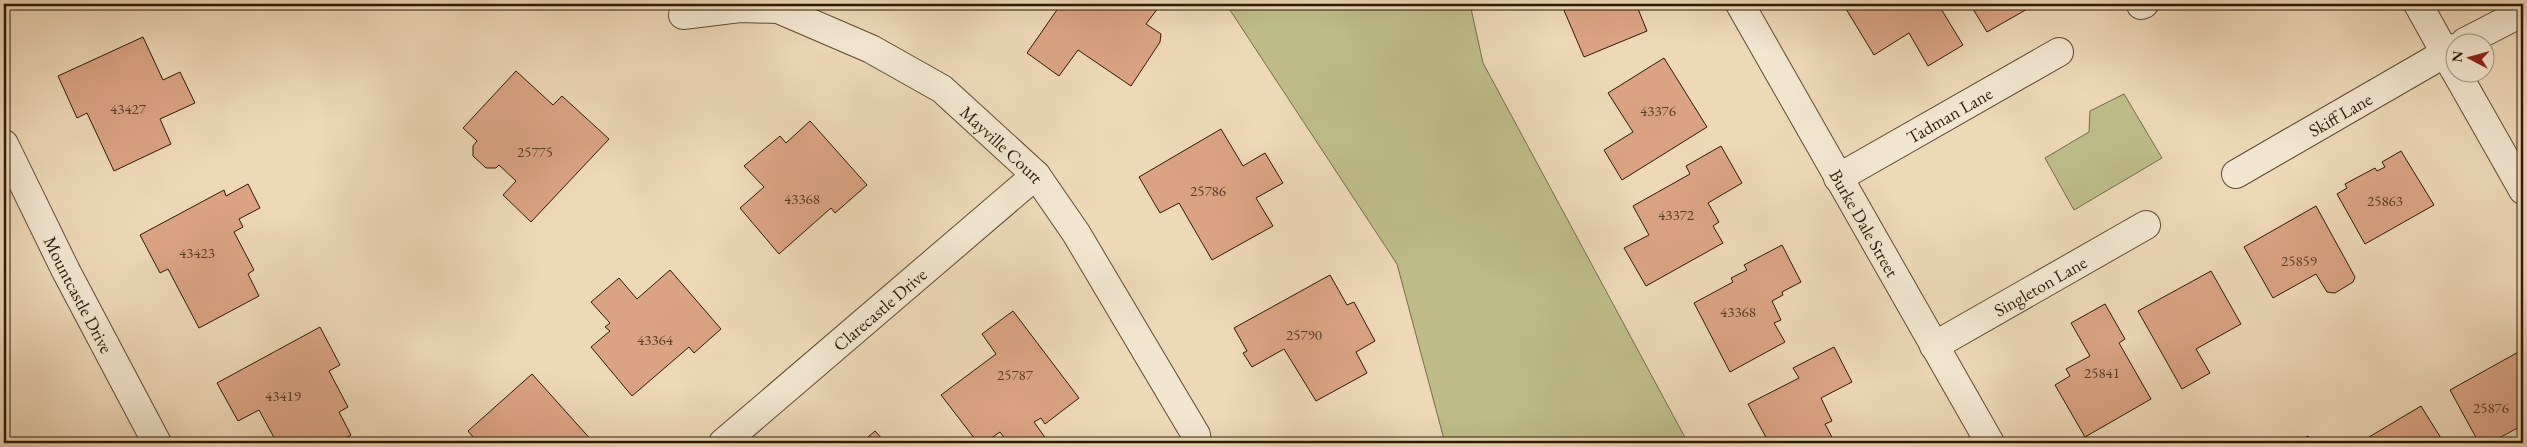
<svg xmlns="http://www.w3.org/2000/svg" width="2527" height="447" font-family="'EB Garamond',serif">
  <style>
    .green { fill: #bebd8a; stroke: #746c48 }
    .building { fill: #dba384; stroke: #2b1a05 }
    .lines { fill: none; stroke-linecap: round; stroke-linejoin: round }
    .minor-casing { stroke: #5c4a32; stroke-width: 30 }
    .minor { stroke: #f3e6d1; stroke-width: 28 }
    .labels { text-anchor: middle; dominant-baseline: central; stroke-width: 4; stroke-linejoin: round; paint-order: stroke }
    .number-label { font-size: 15px; fill: #573c25 }
    .street-label { font-size: 18px; fill: #2b1a05; stroke: #f3e6d1 }
  </style>
  <rect width="100%" height="100%" fill="#edd8b8"/>
  <filter id="stains"><feTurbulence type="fractalNoise" baseFrequency=".004" numOctaves="4"/><feColorMatrix values="0 0 0 0 .2 0 0 0 0 .09 0 0 0 0 .02 0 0 0 .5 -.17"/></filter>
  <radialGradient id="worn" r=".72"><stop offset=".6" stop-color="#630" stop-opacity="0"/><stop offset="1" stop-color="#630" stop-opacity=".3"/></radialGradient>
  <!-- green -->
  <path class="green" d="M1226 4H1470L1483 63 1688 443H1445L1397 264Z
    M2124 94 2162 158 2074 210 2045 158 2089 132 2090 111Z"/>
  <!-- building -->
  <path class="building" d="M1061 4H1161L1146 24 1161 34 1160 42 1131 86 1078 50 1059 76 1027 53Z
    M1565 4H1636L1647 31 1584 57 1563 8 1567 7Z
    M1843 4H1938L1963 45 1928 66 1909 33 1874 55Z
    M1970 4H2036L1987 32Z
    M143 37 163 80 180 72 195 103 160 119 171 144 114 171 87 113 77 118 58 76Z
    M1664 58 1707 127 1622 180 1604 150 1633 132 1608 93Z
    M516 71 553 105 562 96 609 139 531 222 503 195 516 181 499 165 496 168H486L473 156V146L477 141 463 128Z
    M810 121 867 185 835 213 831 208 779 254 740 208 764 187 744 166 780 136 786 143Z
    M1221 129 1243 166 1265 153 1283 183 1256 198 1273 226 1212 260 1179 203 1160 213 1139 177Z
    M1721 146 1742 183 1708 203 1719 222 1713 226 1723 243 1646 286 1624 248 1649 235 1633 206 1690 174 1686 166Z
    M2401 151 2434 205 2365 244 2337 194 2347 188 2345 184 2375 168 2377 171 2385 167 2382 162Z
    M248 184 260 208 239 219 243 227 234 232 254 270 248 274 259 296 199 328 168 269 160 273 140 235 224 190 226 196Z
    M2316 206 2355 277 2353 282 2335 293 2327 292 2316 274 2273 298 2244 247Z
    M1782 245 1801 282 1782 292 1783 295 1772 301 1781 320 1774 323 1785 342 1730 372 1694 303 1733 282 1731 278 1747 270 1744 265Z
    M670 270 721 329 694 353 689 347 632 396 591 347 610 331 605 327 610 323 591 302 619 278 637 299Z
    M2211 271 2241 324 2196 349 2210 373 2182 389 2138 311Z
    M1330 275 1347 305 1354 302 1375 341 1356 352 1367 373 1316 401 1284 349 1252 367 1243 353 1247 351 1234 328Z
    M2105 304 2125 339 2119 343 2151 399 2085 437 2055 385 2070 376 2066 369 2090 356 2071 323Z
    M1013 311 1079 398 1045 424 1041 418 1034 422 1049 443H1008L1000 432 984 443H978L941 395 996 354 982 334Z
    M320 327 340 365 329 371 348 407 339 412 351 435 336 443H277L259 410 238 421 217 383Z
    M1834 347 1852 382 1821 398 1832 421 1825 424 1835 443H1769L1748 404 1799 378 1793 368Z
    M2522 350 2523 425 2490 443H2479L2450 390Z
    M532 374 594 443H478L468 431Z
    M2421 406 2444 443H2359Z
    M875 431 886 443H861Z
    M2308 436 2313 443H2295Z"/>
  <g class="lines">
    <defs>
      <g id="minor">
        <path id="s1" d="M1740 4 1990 443"/>
        <path d="M2418 4 2454 69"/>
        <path d="M2141 5 2144 4"/>
        <path id="s2" d="M683 15 740 8 778 9 871 49 942 89 1036 175 1076 233 1196 435 1197 443"/>
        <path d="M2465 42 2523 12"/>
        <path d="M2456 72 2523 190"/>
        <path id="s3" d="M4 144 66 271 157 443"/>
        <path id="s4" d="M2236 174 2454 48"/>
        <path id="s5" d="M1838 178 2059 52"/>
        <path id="s6" d="M1934 346 2146 225"/>
        <path id="s7" d="M723 443 1036 175"/>
      </g>
    </defs>
    <!-- minor casing -->
    <use href="#minor" class="minor-casing"/>
    <!-- minor -->
    <use href="#minor" class="minor"/>
  </g>
  <g class="labels">
    <!-- number labels -->
    <g class="number-label">
      <text x="128" y="108">43427</text>
      <text x="1658" y="110">43376</text>
      <text x="535" y="151">25775</text>
      <text x="1208" y="190">25786</text>
      <text x="802" y="198">43368</text>
      <text x="2385" y="200">25863</text>
      <text x="1676" y="214">43372</text>
      <text x="197" y="252">43423</text>
      <text x="2299" y="260">25859</text>
      <text x="1738" y="311">43368</text>
      <text x="1304" y="334">25790</text>
      <text x="655" y="339">43364</text>
      <text x="2102" y="372">25841</text>
      <text x="1015" y="374">25787</text>
      <text x="283" y="395">43419</text>
      <text x="2491" y="407">25876</text>
    </g>
    <!-- street labels -->
    <g class="street-label">
      <text stroke="none"><textPath href="#s4" startOffset="120">Skiff Lane</textPath></text>
      <text stroke="none"><textPath href="#s5" startOffset="128">Tadman Lane</textPath></text>
      <text stroke="none"><textPath href="#s2" startOffset="360">Mayville Court</textPath></text>
      <text stroke="none"><textPath href="#s1" startOffset="252">Burke Dale Street</textPath></text>
      <text stroke="none"><textPath href="#s6" startOffset="122">Singleton Lane</textPath></text>
      <text stroke="none"><textPath href="#s3" startOffset="168">Mountcastle Drive</textPath></text>
      <text stroke="none"><textPath href="#s7" startOffset="206">Clarecastle Drive</textPath></text>
    </g>
  </g>
  <!-- margin -->
  <rect width="2527" height="447" fill="none" stroke="#edd8b8" stroke-width="20"/>
  <rect x="5" y="5" width="2517" height="437" fill="none" stroke="#2b1a05" stroke-width="2.5"/>
  <rect x="10" y="10" width="2507" height="427" fill="none" stroke="#2b1a05"/>
  <!-- north arrow -->
  <g transform="translate(2470 58) rotate(276)"><circle r="24" fill="#f3e6d1" stroke="#a3947f"/>
  <path d="M0-4L9 19L0 12L-9 19Z" fill="#8f2418"/>
  <text y="-8" font-size="14" font-weight="bold" text-anchor="middle" fill="#2b1a05">N</text>
  </g>
  <rect width="100%" height="100%" filter="url(#stains)"/>
  <rect width="100%" height="100%" fill="url(#worn)"/>
</svg>
